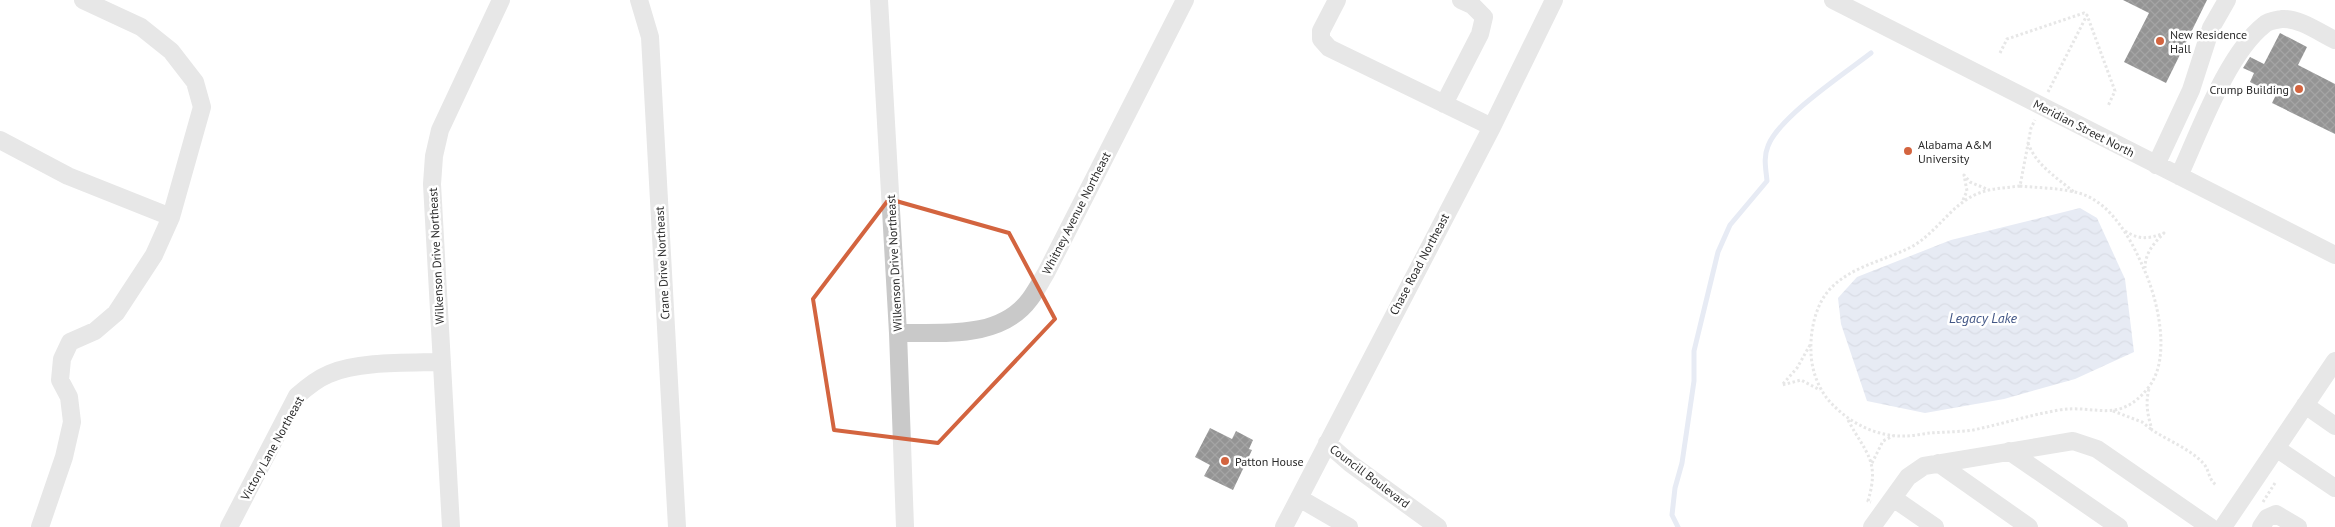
<svg xmlns="http://www.w3.org/2000/svg" width="2335" height="527" font-family="'PT Sans',sans-serif">
  <style>
    .water { fill: url(#water-waves) }
    .lines { fill: none; stroke-linecap: round; stroke-linejoin: round }
    .stream { stroke: #c9d2e7; stroke-width: 5 }
    .building { fill: url(#building-cross-hatch) }
    .path { stroke: #c9c9c9; stroke-width: 3; stroke-dasharray: 2.5 2.5; stroke-linecap: butt }
    .minor { stroke: #c9c9c9; stroke-width: 18 }
    .marked { fill: none; stroke: #d3643f; stroke-width: 4; stroke-linejoin: round }
    .poi-dot { fill: #d3643f; stroke: #fff; stroke-width: 2 }
    .labels { text-anchor: middle; dominant-baseline: central; stroke-width: 5; stroke-linejoin: round; paint-order: stroke }
    .poi-label { font-size: 12px; fill: #2c2c2c; stroke: #fff; text-anchor: start }
    .street-label { font-size: 12px; fill: #2c2c2c; stroke: #fff }
    .water-label { font-size: 14px; font-style: italic; fill: #435786; stroke: #fff }
  </style>
  <defs>
    <pattern id="water-waves" width="16" height="10" patternUnits="userSpaceOnUse" patternTransform="scale(1.25)"><rect width="16" height="10" fill="#c9d2e7"/><path d="M0 5q4-4 8 0t8 0" fill="none" stroke="#adb4c6"/></pattern>
    <pattern id="building-cross-hatch" width="8" height="8" patternUnits="userSpaceOnUse" patternTransform="scale(1.25)"><rect width="8" height="8" fill="#131313"/><path d="M0 0l8 8M0 8l8-8" fill="none" stroke="#363636"/></pattern>
  </defs>
  <rect width="100%" height="100%" fill="#fff"/>
  <!-- water -->
  <path class="water" d="M2080 208 2097 218 2125 279 2134 352 2075 379 2004 399 1925 413 1867 401 1841 324 1838 298 1857 277 1951 240Z"/>
  <g class="lines">
    <!-- stream -->
    <path class="stream" d="M1678 527 1672 515 1675 488 1682 463 1694 381V351L1718 252 1730 225 1767 181C1766 169 1763 158 1768 146 1779 117 1845 73 1871 53"/>
  </g>
  <!-- building -->
  <path class="building" d="M2123 0H2207L2166 83 2124 62 2149 13Z
    M2280 33 2307 47 2298 65 2335 84V134L2272 103 2276 95 2250 82 2254 73 2243 68 2250 57 2264 64Z
    M1210 428 1232 439 1236 431 1253 440 1249 449 1252 450 1233 490 1204 476 1210 465 1195 457Z"/>
  <g class="lines">
    <!-- path -->
    <path class="path" d="M2000 53 2007 39 2084 13 2087 15
      M2048 92 2087 15 2115 91 2108 106
      M2028 143C2036 165 2056 177 2074 192
      M2020 186C2040 188 2063 188 2082 194 2112 204 2132 241 2143 267 2158 299 2172 359 2148 388 2118 425 2096 404 2059 410 2030 415 2002 424 1973 430 1959 432 1944 432 1930 433 1922 434 1913 436 1905 436 1878 437 1851 424 1832 404 1819 391 1811 370 1811 351 1810 330 1816 303 1831 288 1852 266 1887 260 1913 246 1937 232 1952 204 1977 194 1990 188 2005 188 2020 186L2031 128 2035 120
      M1963 200 1967 191 1964 175 1970 182 1989 190
      M2125 231C2139 240 2149 239 2164 233 2154 243 2145 253 2145 268
      M1810 345 1797 368 1782 385 1801 380 1820 390
      M2149 389C2145 404 2148 416 2152 430 2169 441 2190 449 2203 463 2210 470 2207 478 2217 486
      M2113 411 2142 422 2152 430
      M1848 420C1866 454 1880 460 1868 501L1871 502
      M1872 463 1883 441 1893 436
      M2263 502 2275 483"/>
    <!-- minor -->
    <path class="minor" d="M639 0 650 37 677 527
      M879 0 898 333 905 527
      M1337 0 1321 31V39L1329 48 1492 127
      M1833 0 2335 255
      M1444 104 1480 34 1484 17 1472 5 1461 0
      M0 140 68 176 171 217
      M2156 165 2191 90 2211 28 2227 0
      M2179 176C2199 133 2227 54 2264 25 2268 21 2277 20 2282 19 2300 18 2320 33 2335 40
      M898 333C942 332 1000 340 1030 299 1036 291 1041 281 1046 273L1185 0
      M2305 405 2335 426
      M1327 443 1351 464 1438 527
      M2276 448 2335 488
      M2009 451 2119 527
      M1938 463 2029 527
      M1299 498 1349 527
      M1893 498 1935 527
      M40 527 64 457 72 422 69 397 60 380 62 359 70 342 95 331 116 313 154 255 171 217 202 107 195 82 171 51 141 27 83 0
      M229 527 297 396C307 387 317 379 329 374 358 361 410 363 442 362
      M451 527 432 184 434 156 440 130 501 0
      M1284 527 1492 127 1554 0
      M1872 527 1908 477 1924 466 2073 441 2097 449 2210 527
      M2223 527 2335 361
      M2261 527 2267 518 2276 514 2298 527"/>
  </g>
  <!-- marked area -->
  <path d="M0 0H2335V527H0ZM889 199 1009 233 1055 319 938 443 834 430 813 299Z" fill="#fff" fill-opacity=".55" fill-rule="evenodd"/>
  <path class="marked" d="M889 199 1009 233 1055 319 938 443 834 430 813 299Z"/>
  <!-- markers -->
  <g class="poi-dot">
    <circle cx="2160" cy="41" r="5"/>
    <circle cx="2299" cy="89" r="5"/>
    <circle cx="1908" cy="151" r="5"/>
    <circle cx="1225" cy="461" r="5"/>
  </g>
  <g class="labels">
    <!-- poi labels -->
    <g class="poi-label">
      <text x="2170" y="34">New Residence<tspan x="2170" dy="14">Hall</tspan></text>
      <text x="2289" y="89" text-anchor="end">Crump Building</text>
      <text x="1918" y="144">Alabama A&amp;M<tspan x="1918" dy="14">University</tspan></text>
      <text x="1235" y="461">Patton House</text>
    </g>
    <!-- street labels -->
    <g class="street-label">
      <text transform="translate(2084 128) rotate(27)">Meridian Street North</text>
      <text transform="translate(1076 213) rotate(-63)">Whitney Avenue Northeast</text>
      <text transform="translate(436 256) rotate(-93)">Wilkenson Drive Northeast</text>
      <text transform="translate(662 263) rotate(-93)">Crane Drive Northeast</text>
      <text transform="translate(894 263) rotate(-93)">Wilkenson Drive Northeast</text>
      <text transform="translate(1419 264) rotate(-62)">Chase Road Northeast</text>
      <text transform="translate(272 448) rotate(-61)">Victory Lane Northeast</text>
      <text transform="translate(1370 476) rotate(37)">Councill Boulevard</text>
    </g>
    <!-- water labels -->
    <g class="water-label">
      <text x="1983" y="318">Legacy Lake</text>
    </g>
  </g>
</svg>
